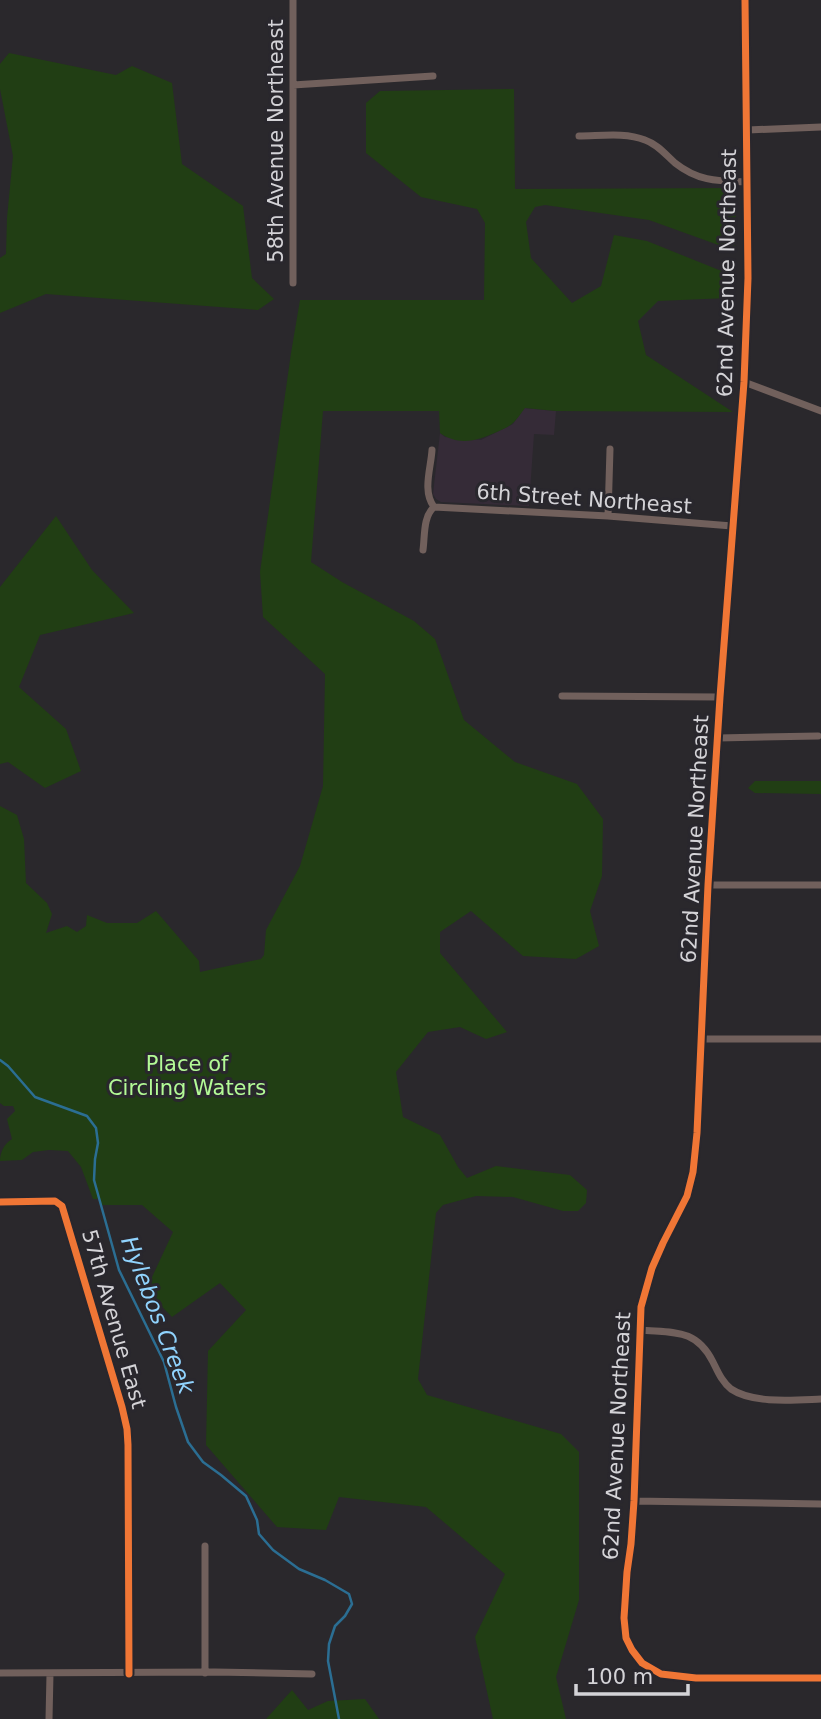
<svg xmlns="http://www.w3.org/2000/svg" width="821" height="1719" font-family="'DejaVu Sans',sans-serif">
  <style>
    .industrial { fill: #352b37 }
    .green { fill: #213e14 }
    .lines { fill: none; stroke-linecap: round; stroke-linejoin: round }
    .stream { stroke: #2b6e93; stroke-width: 2.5 }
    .street { stroke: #71605c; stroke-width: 7 }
    .cycleway-casing { stroke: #29272d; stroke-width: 11 }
    .cycleway { stroke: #f07635; stroke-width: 7 }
    .labels { text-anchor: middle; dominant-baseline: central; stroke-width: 6; stroke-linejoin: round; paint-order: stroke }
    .street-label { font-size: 21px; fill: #d4d3d7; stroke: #29272d }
    .park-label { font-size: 21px; fill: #b3fa96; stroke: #29272d }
    .water-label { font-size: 23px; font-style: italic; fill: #90d3fd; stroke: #29272d }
  </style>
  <rect width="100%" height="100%" fill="#2a282c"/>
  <!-- industrial -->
  <path class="industrial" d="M524 408 556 411 554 435 534 434 529 506 441 502 436 499 433 494 440 433 445 437 481 440 513 424Z"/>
  <!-- green -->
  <path class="green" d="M9 53 116 75 132 66 172 83 182 164 243 206 252 278 274 299 258 310 46 294 0 313V258L6 254 7 218 13 156 0 89V64Z
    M514 89 515 189 736 188 735 251 649 220 545 205 535 207 526 222 531 258 572 303 601 286 614 235 647 241 729 274 728 298 658 301 638 321 646 355 733 412 556 411 525 408C521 413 518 418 514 422 510 426 504 429 499 431 479 440 460 447 440 433L439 411H323L311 562 342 582 414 621 435 639 464 720 515 762 577 784 603 819 602 876 590 911 599 946 576 959 523 956 471 911 440 932V953L507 1032 486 1039 460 1027 428 1032 396 1072 403 1117 440 1135 458 1167 467 1178 496 1166 570 1175 587 1190 586 1203 578 1211H563L513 1197 476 1196 443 1205 436 1213 418 1379 427 1395 561 1434 579 1452V1600L556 1677 566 1719H493L475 1637 505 1574 426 1507 339 1497 326 1530 277 1527 206 1445 208 1351 246 1310 220 1283 172 1317 146 1290 173 1232 142 1205H101L100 1199H93L81 1167 68 1151 49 1150 33 1152 22 1160 0 1161C0 1152 4 1144 12 1139L7 1119 15 1111 13 1106H4L0 1103V806L17 815 24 839 26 883 47 903 52 914 46 933 67 926 77 932 86 926 87 915 107 923H137L156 911 199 961 200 972 261 959 264 955 266 930 300 866 323 786 325 674 263 617 260 572 291 353 300 300H484L485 223 477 209 421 197 366 153V103L380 91Z
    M56 516 92 570 134 613 40 635 19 687 66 729 81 771 45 788 8 762 0 764V587Z
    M755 781H821V794L755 793 748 788Z
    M292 1690 308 1710 328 1701 365 1699 379 1719H266Z"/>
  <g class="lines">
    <!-- stream -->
    <path class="stream" d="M0 1060 8 1066 35 1097 87 1116 96 1128 98 1143 95 1159 94 1180 119 1270 164 1362 176 1407 188 1442 203 1462 221 1475 246 1496 257 1520 259 1534 273 1550 299 1569 325 1580 349 1594 352 1604 345 1616 335 1626 329 1644 328 1661 339 1719"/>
    <!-- street -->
    <path class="street" d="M745 0 748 278 744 382 720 697 708 885 697 1133 693 1172 687 1196 663 1243 652 1268 641 1307 634 1501 631 1544 627 1572 624 1618 626 1638 632 1650 642 1663 661 1674 696 1678H821
      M293 85 433 76
      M748 130 821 127
      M579 136C600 136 625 132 645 140 657 144 666 155 675 163 699 182 719 181 748 182
      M293 283V0
      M744 382 821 411
      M432 450C431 468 422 491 434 507
      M434 507 608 516 732 526
      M608 516 610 449
      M423 550C425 535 423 517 434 507
      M562 696 720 697
      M718 738 818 736
      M708 885H821
      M701 1039H821
      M0 1202 55 1201 62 1206 122 1407 127 1429 128 1445 129 1674
      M640 1330C673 1333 696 1328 713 1362 718 1372 722 1382 731 1389 753 1404 795 1400 821 1399
      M634 1501 821 1504
      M0 1673 215 1672 312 1674
      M205 1673V1546
      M49 1719 50 1674"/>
    <defs>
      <path id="cycleway" d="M745 0 748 278 744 382 720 697 708 885 697 1133 693 1172 687 1196 663 1243 652 1268 641 1307 634 1501 631 1544 627 1572 624 1618 626 1638 632 1650 642 1663 661 1674 696 1678H821
        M0 1202 55 1201 62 1206 122 1407 127 1429 128 1445 129 1674"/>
    </defs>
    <!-- cycleway casing -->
    <use href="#cycleway" class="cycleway-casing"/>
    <!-- cycleway -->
    <use href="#cycleway" class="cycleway"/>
  </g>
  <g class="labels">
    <!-- street labels -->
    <g class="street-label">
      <text transform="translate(276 141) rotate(-90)">58th Avenue Northeast</text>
      <text transform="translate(727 273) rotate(-89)">62nd Avenue Northeast</text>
      <text transform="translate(584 499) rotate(4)">6th Street Northeast</text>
      <text transform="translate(695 839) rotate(-87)">62nd Avenue Northeast</text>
      <text transform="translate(114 1319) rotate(74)">57th Avenue East</text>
      <text transform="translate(617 1436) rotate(-87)">62nd Avenue Northeast</text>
    </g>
    <!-- park labels -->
    <g class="park-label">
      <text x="187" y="1064">Place of<tspan x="187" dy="24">Circling Waters</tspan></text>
    </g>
    <!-- water labels -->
    <g class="water-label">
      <text transform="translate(158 1315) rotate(69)">Hylebos Creek</text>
    </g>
  </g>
  <!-- scale -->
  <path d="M576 1684v10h112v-10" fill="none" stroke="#d4d3d7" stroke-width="3.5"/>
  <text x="586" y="1684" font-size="21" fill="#d4d3d7" stroke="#29272d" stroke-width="5" paint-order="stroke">100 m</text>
</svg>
